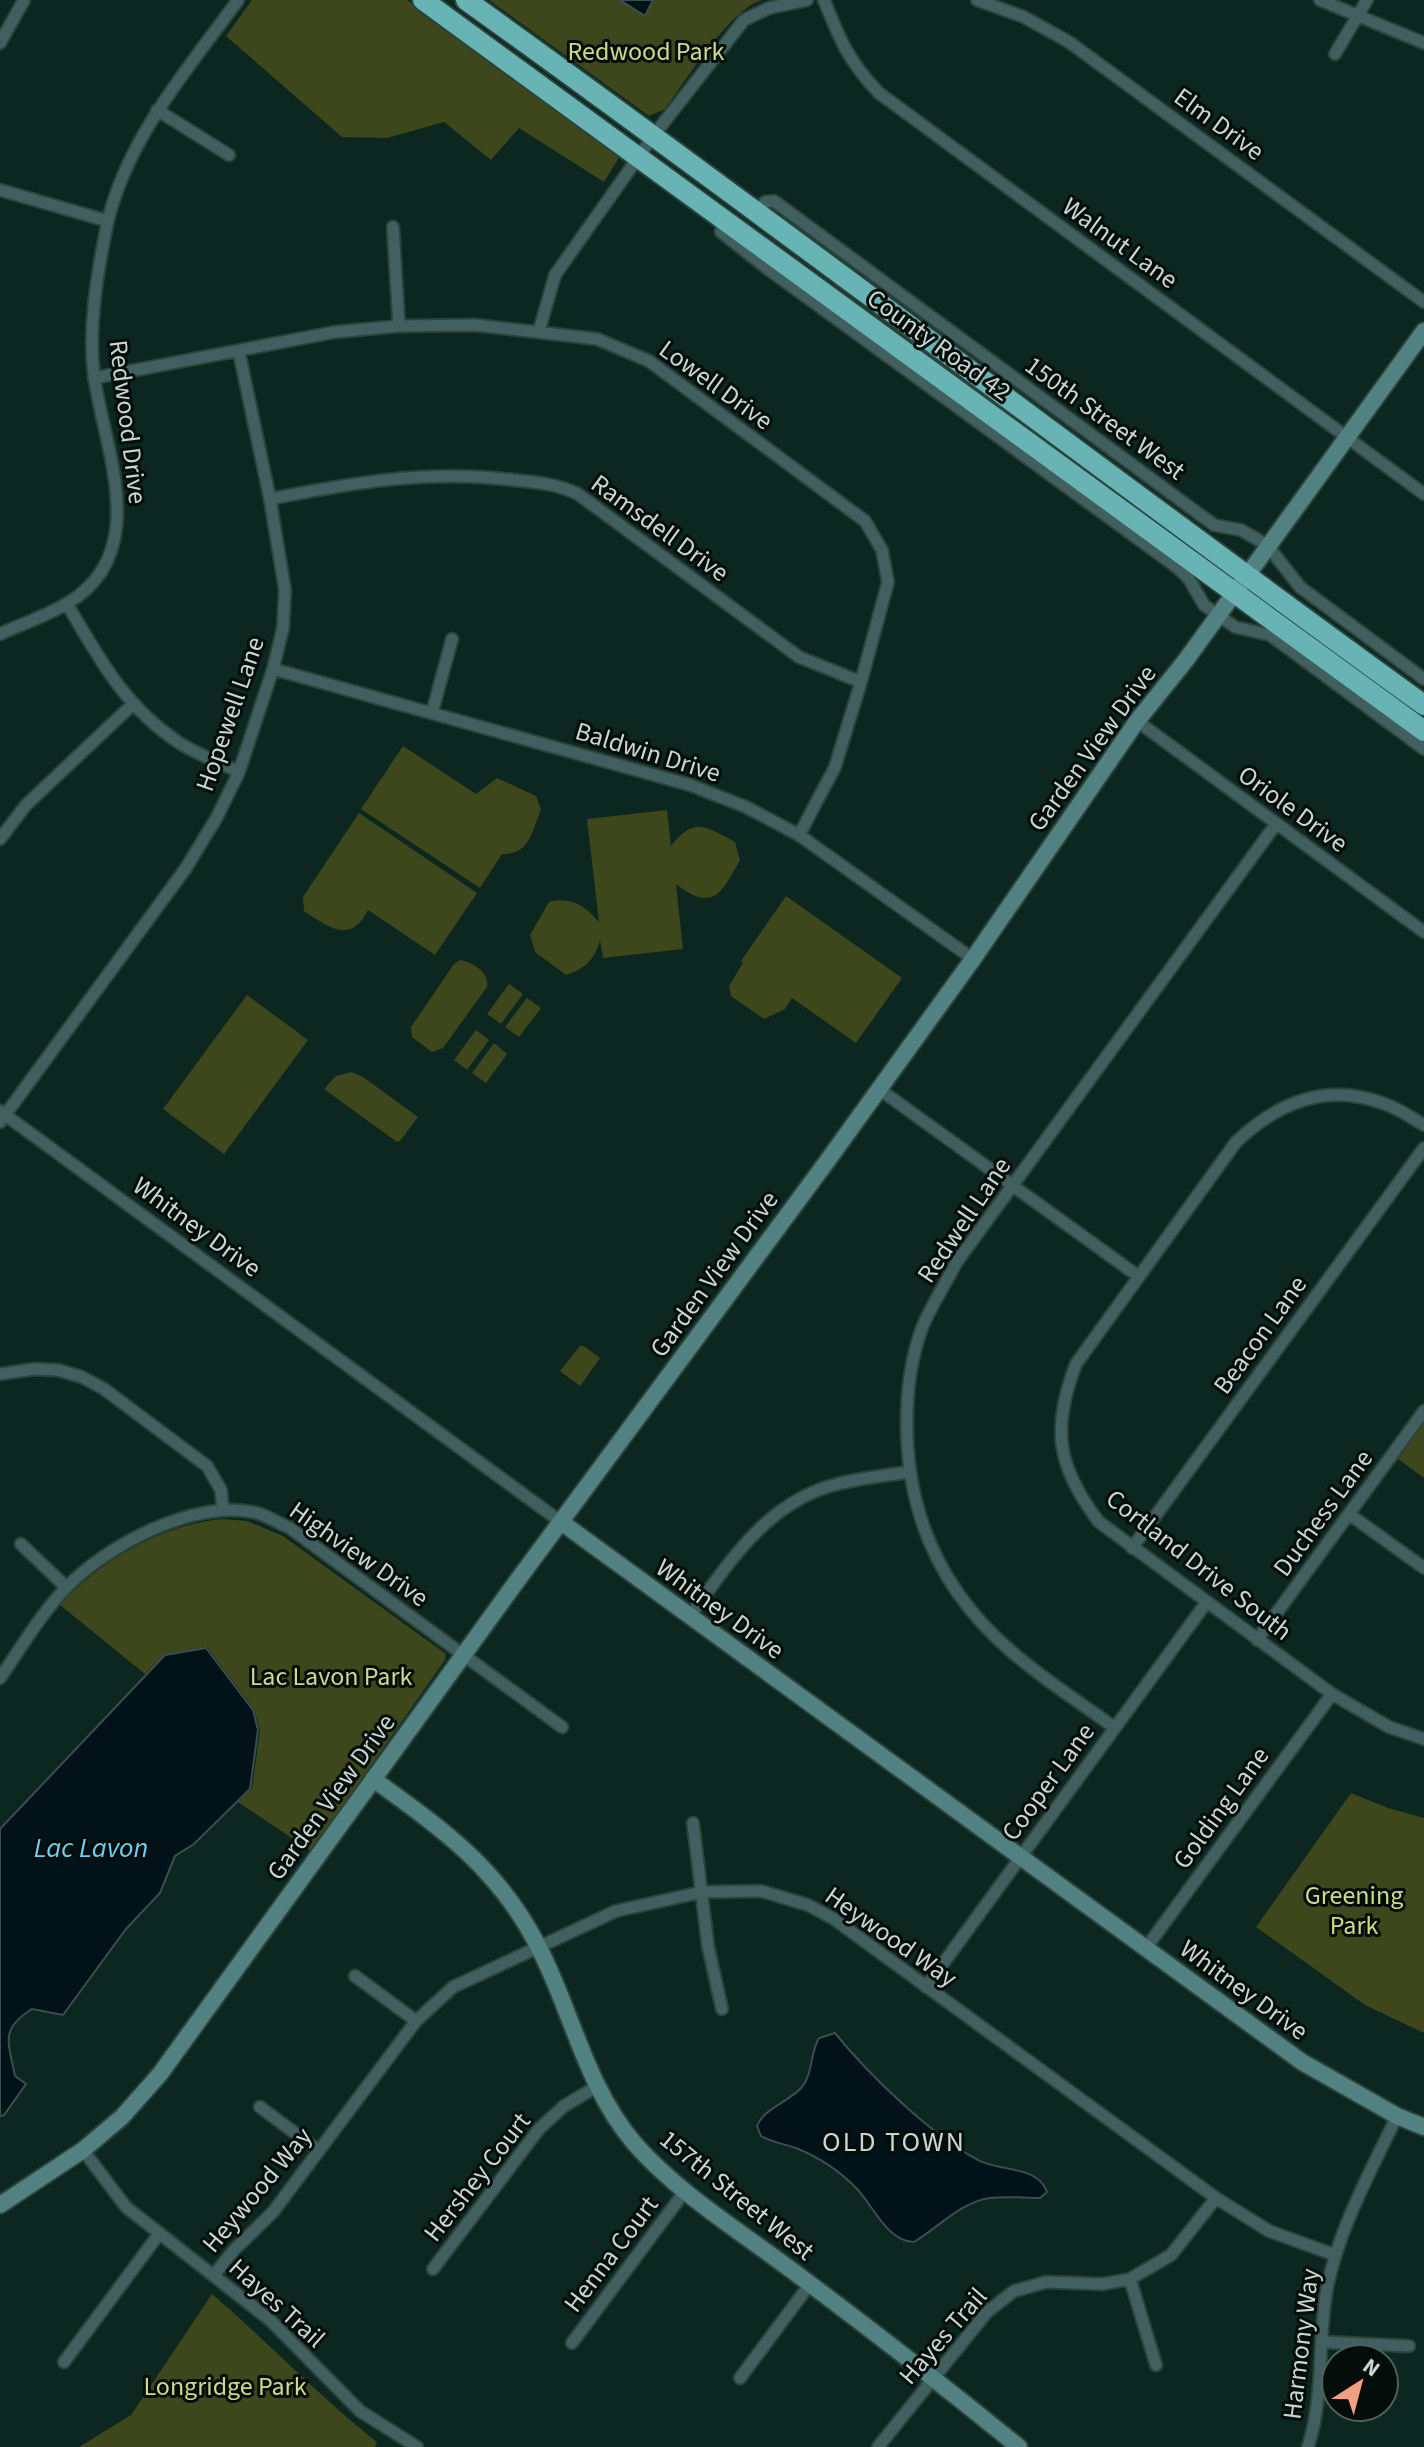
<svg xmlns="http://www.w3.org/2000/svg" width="1424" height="2447" font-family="'Source Sans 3',sans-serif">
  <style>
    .green { fill: #3e461c }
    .water { fill: #011219; stroke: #3d4d50; stroke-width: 2 }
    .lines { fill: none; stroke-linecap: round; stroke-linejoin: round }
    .street-casing { stroke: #2a433b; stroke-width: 15 }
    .secondary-casing { stroke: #2a433b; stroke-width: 20 }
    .highway-casing { stroke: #2a433b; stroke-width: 24 }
    .street { stroke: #425f5f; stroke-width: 11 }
    .secondary { stroke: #528182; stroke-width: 16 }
    .highway { stroke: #68b4b5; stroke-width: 20 }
    .labels { text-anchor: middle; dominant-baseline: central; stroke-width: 6; stroke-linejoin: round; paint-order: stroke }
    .park-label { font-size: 26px; fill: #c9db8a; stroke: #040d0a }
    .street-label { font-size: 26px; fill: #c8d7d1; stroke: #040d0a }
    .water-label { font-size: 28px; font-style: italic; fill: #6cd1f3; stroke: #040d0a }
    .neighbourhood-label { font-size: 28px; letter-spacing: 2px; fill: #c8d7d1; stroke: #040d0a }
  </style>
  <rect width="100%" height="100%" fill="#0c271f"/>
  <!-- green -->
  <path class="green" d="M252 0H407L623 151 604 182 519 128 491 160 444 122 387 138 342 137 226 36Z
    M489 0H763C732 6 685 82 665 109L649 116Z
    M403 746 476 794 497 778 536 796 541 809C532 831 530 855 502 854L480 888 361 809Z
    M667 810 671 846C694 816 707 827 735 842L740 860C722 893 713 913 676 884L683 949 603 958 600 940C595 959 585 969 566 975L535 952 530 935 549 902C571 896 585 906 599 922L587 819Z
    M359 813 477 893 435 955 368 910C351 945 328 927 304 911L303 897Z
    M786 896 902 978 856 1043 792 998 785 1009 764 1019 731 996 729 986 743 963 741 961Z
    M460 960C473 962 490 973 487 987L443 1048 432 1052 412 1037 411 1027 454 964Z
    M509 984 523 994 501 1024 487 1014Z
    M247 995 308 1040 224 1154 163 1109Z
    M527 998 541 1008 519 1037 505 1027Z
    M476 1030 489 1040 467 1070 454 1060Z
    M494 1043 507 1054 486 1083 472 1073Z
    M351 1072 363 1077 418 1117 400 1141 397 1142 324 1089 336 1076Z
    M580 1346H584L600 1358 580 1386 560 1371Z
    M1424 1420V1478L1397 1458Z
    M222 1519 247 1521 283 1536 446 1654 445 1660 311 1851 238 1802 252 1789 260 1730 254 1709 207 1647 165 1654 145 1674 60 1605C101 1560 161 1525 222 1519Z
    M1351 1793 1388 1808 1424 1818V2033L1365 2005 1256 1927Z
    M212 2294C269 2343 319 2396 377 2442L375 2447H79L131 2415Z"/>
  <!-- water -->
  <path class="water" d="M620 0H653L645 16Z
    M206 1648 253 1710 258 1730 250 1789 194 1844 175 1856 160 1893 126 1929 63 2015 32 2009C0 2029 8 2041 15 2076L26 2084 4 2115 0 2116V1829L165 1655Z
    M835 2033C868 2074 931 2135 978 2160 999 2172 1038 2165 1047 2192L1040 2198C1024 2198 1006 2196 990 2198 961 2202 939 2227 914 2242 887 2241 874 2207 857 2189 841 2172 818 2157 796 2148 784 2144 772 2142 761 2136L757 2126C764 2108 789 2102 802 2087 813 2073 810 2053 819 2038Z"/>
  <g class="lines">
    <defs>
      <path id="street" d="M824 0C840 40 849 62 879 93L1424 494
        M977 0 1024 17 1069 42 1424 302
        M1320 0 1424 43
        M0 43 24 0
        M1335 54 1367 0
        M157 110 229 155
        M0 190 108 221
        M757 212 765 202 774 201 1214 525 1241 530 1267 545 1300 587 1424 679
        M723 219 721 232 768 269 1178 568 1189 579 1204 605 1235 627 1270 635 1424 749
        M393 227 399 326
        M539 331 555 275 654 135 744 20 769 8 807 0
        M94 378 335 332 399 326 475 325 597 339 649 361 865 521 882 550 888 582 861 682 835 767 799 835
        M270 499C351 483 430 469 513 480 536 482 557 484 578 494L799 657 861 682
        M67 604C99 658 124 706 178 742 196 754 219 762 239 772
        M0 634C22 624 46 616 66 604 151 555 107 456 95 382 87 332 97 274 107 225 126 139 188 69 238 0
        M273 669 690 785 746 807 799 835 973 959
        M432 713 452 639
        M1137 721 1424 932
        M0 839 26 805 132 705
        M879 1089 1138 1276
        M0 1111 561 1522
        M0 1122 186 868 217 817 239 772 273 669 283 628 285 590 270 499 239 352
        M1424 1125C1412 1118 1399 1109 1385 1104 1328 1082 1278 1102 1236 1142L1076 1364C1051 1429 1057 1467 1099 1522L1332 1694 1389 1727 1424 1739
        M0 1374 34 1369 58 1370 82 1377 104 1389 207 1466 221 1490 223 1510
        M1349 1514 1424 1568
        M21 1544 66 1587
        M1132 1548 1424 1148
        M690 1616C729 1563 766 1503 834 1485 858 1478 884 1476 908 1472
        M1257 1640 1424 1411
        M0 1678C21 1648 40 1615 65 1589 105 1546 197 1497 257 1513 268 1516 280 1524 290 1528L562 1727
        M1115 1728C1081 1703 1044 1680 1012 1652 945 1595 910 1523 907 1435 906 1399 909 1363 922 1328 931 1306 945 1285 956 1263L1276 824
        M693 1823 708 1946 722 2009
        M1146 1948 1332 1694
        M355 1976 416 2021
        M926 1987 1206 1603
        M260 2107 319 2151
        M83 2150 126 2207 270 2320 360 2411 417 2447
        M433 2269 539 2129 564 2106 596 2087
        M214 2275 234 2250 273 2212 416 2021 453 1987 616 1911 702 1892 761 1891 808 1905 834 1919 1216 2198 1269 2231 1335 2255
        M1130 2279 1156 2365
        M1323 2342 1409 2346
        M572 2343 685 2191
        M64 2362 159 2234
        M740 2378 810 2284
        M878 2447 987 2312 1014 2291 1046 2282 1103 2284 1130 2279 1171 2255 1216 2198
        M1308 2447C1324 2397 1318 2345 1326 2294 1337 2231 1370 2173 1397 2116"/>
      <path id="secondary" d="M561 1522 1302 2062 1397 2116 1424 2127
        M373 1779C442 1829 497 1867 537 1944 572 2010 585 2086 635 2144 678 2193 738 2230 790 2269 868 2327 944 2386 1019 2447
        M0 2205 83 2150 122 2117 160 2074 517 1581 828 1160 973 959 1137 721 1186 660 1424 331"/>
      <path id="highway" d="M423 0 1424 731
        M466 0C788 231 1103 473 1424 705"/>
    </defs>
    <!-- street casing -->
    <use href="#street" class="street-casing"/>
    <!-- secondary casing -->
    <use href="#secondary" class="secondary-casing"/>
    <!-- highway casing -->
    <use href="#highway" class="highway-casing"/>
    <!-- street -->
    <use href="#street" class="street"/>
    <!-- secondary -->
    <use href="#secondary" class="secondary"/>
    <!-- highway -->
    <use href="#highway" class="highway"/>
  </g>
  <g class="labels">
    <!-- park labels -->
    <g class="park-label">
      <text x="646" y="51">Redwood Park</text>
      <text x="331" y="1676">Lac Lavon Park</text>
      <text x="1354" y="1895">Greening<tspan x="1354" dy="30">Park</tspan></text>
      <text x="225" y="2386">Longridge Park</text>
    </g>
    <!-- street labels -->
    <g class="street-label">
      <text transform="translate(1219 124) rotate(36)">Elm Drive</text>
      <text transform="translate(1120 243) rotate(36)">Walnut Lane</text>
      <text transform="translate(939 345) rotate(36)">County Road 42</text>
      <text transform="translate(716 385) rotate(36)">Lowell Drive</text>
      <text transform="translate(1105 418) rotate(36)">150th Street West</text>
      <text transform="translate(128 422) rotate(83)">Redwood Drive</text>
      <text transform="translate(660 528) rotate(36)">Ramsdell Drive</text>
      <text transform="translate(230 714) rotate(-71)">Hopewell Lane</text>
      <text transform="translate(1092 748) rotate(-54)">Garden View Drive</text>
      <text transform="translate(648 752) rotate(17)">Baldwin Drive</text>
      <text transform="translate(1293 809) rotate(36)">Oriole Drive</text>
      <text transform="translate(964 1220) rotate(-56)">Redwell Lane</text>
      <text transform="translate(197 1227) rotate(36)">Whitney Drive</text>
      <text transform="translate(714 1274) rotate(-54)">Garden View Drive</text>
      <text transform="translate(1260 1335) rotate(-54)">Beacon Lane</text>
      <text transform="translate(1323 1513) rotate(-54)">Duchess Lane</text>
      <text transform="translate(359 1554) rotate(35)">Highview Drive</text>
      <text transform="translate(1199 1565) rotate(38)">Cortland Drive South</text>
      <text transform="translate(720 1609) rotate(36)">Whitney Drive</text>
      <text transform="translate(1048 1782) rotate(-54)">Cooper Lane</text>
      <text transform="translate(331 1797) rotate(-54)">Garden View Drive</text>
      <text transform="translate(1221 1808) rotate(-54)">Golding Lane</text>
      <text transform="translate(891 1937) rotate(35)">Heywood Way</text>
      <text transform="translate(1244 1990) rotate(36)">Whitney Drive</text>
      <text transform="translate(477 2177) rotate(-52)">Hershey Court</text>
      <text transform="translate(257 2190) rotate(-50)">Heywood Way</text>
      <text transform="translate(737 2195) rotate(39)">157th Street West</text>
      <text transform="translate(611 2254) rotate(-53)">Henna Court</text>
      <text transform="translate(277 2303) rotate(42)">Hayes Trail</text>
      <text transform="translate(943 2336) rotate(-49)">Hayes Trail</text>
      <text transform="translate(1301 2344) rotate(-83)">Harmony Way</text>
    </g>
    <!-- water labels -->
    <g class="water-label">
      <text x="91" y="1848">Lac Lavon</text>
    </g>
    <!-- neighbourhood labels -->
    <g class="neighbourhood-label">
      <text x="894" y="2142">OLD TOWN</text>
    </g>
  </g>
  <!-- north arrow -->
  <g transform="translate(1360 2383) rotate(36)"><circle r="38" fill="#040d0a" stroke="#525e5a" stroke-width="2"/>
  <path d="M0-6L14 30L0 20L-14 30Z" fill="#f2a081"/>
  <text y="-12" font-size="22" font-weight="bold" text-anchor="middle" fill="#c8d7d1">N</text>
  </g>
</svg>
